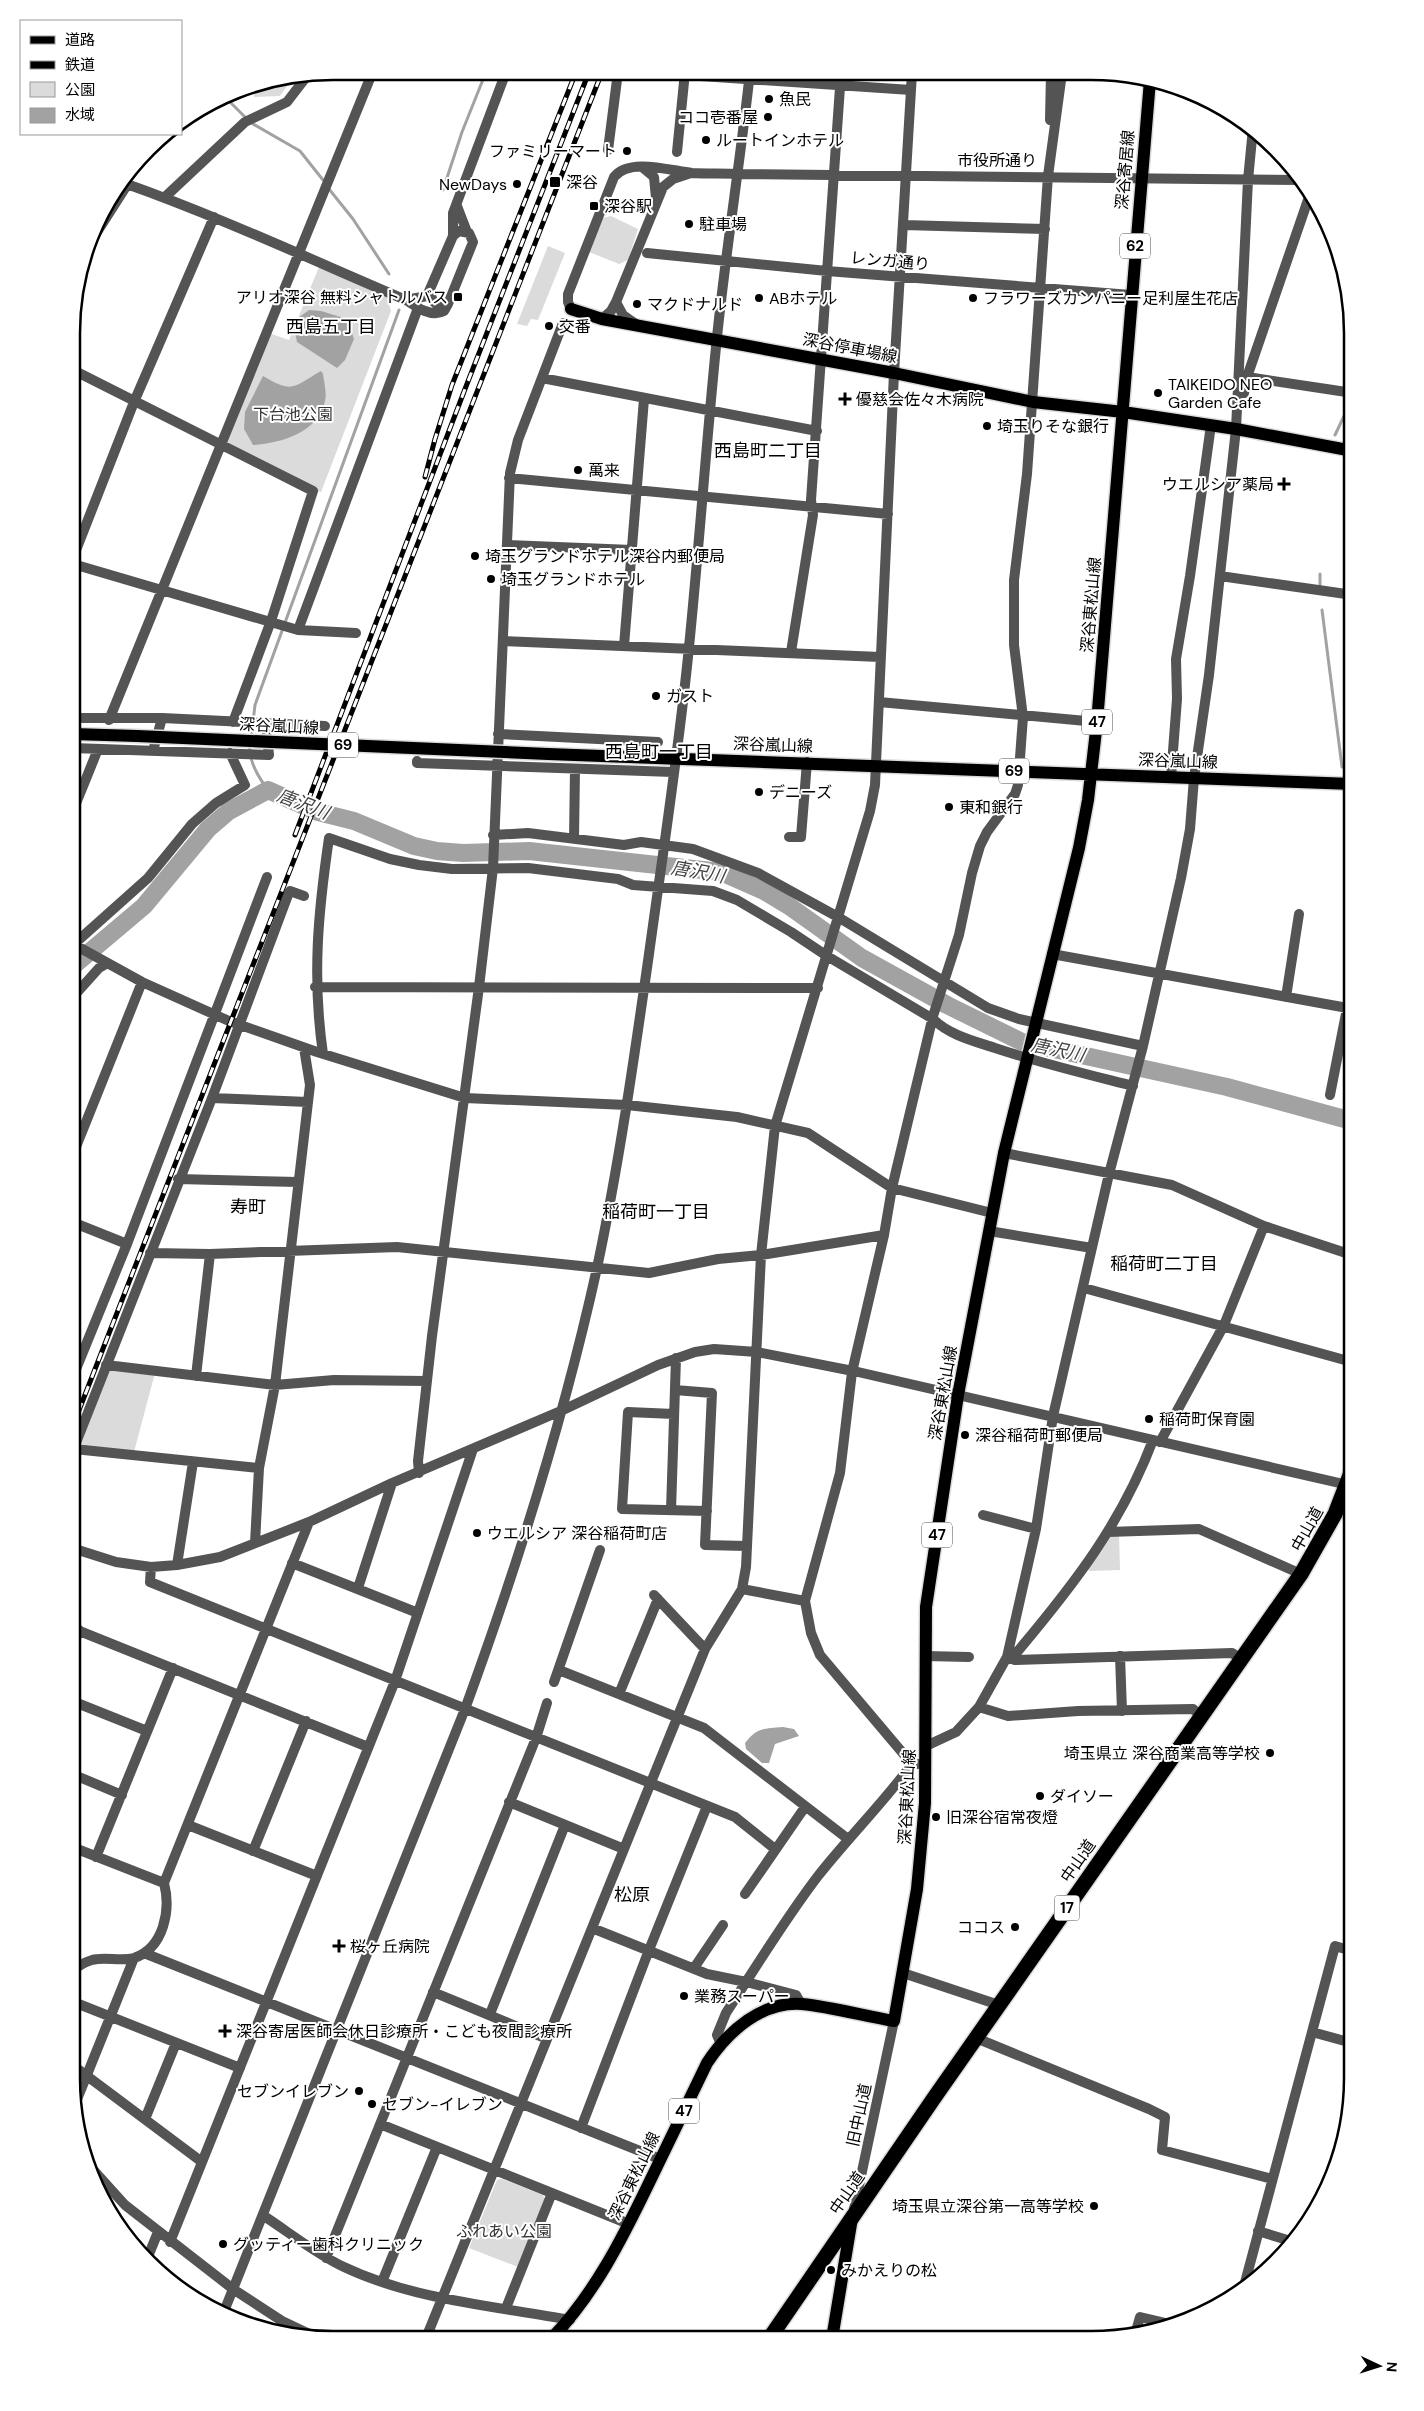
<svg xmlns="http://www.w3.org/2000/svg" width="1424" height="2411" font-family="'DM Sans','Noto Sans JP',sans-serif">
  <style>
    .green { fill: #dbdbdb }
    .water { fill: #a2a2a2 }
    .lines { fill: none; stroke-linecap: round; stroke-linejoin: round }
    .stream { stroke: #a2a2a2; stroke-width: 3 }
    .river { stroke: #a2a2a2; stroke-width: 18 }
    .major-casing { stroke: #dbdbdb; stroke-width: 15 }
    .highway-casing { stroke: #dbdbdb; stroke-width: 18 }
    .minor { stroke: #545454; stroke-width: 10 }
    .major { stroke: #000; stroke-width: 12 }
    .highway { stroke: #000; stroke-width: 15 }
    .rail-casing { stroke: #000; stroke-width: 5 }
    .rail { stroke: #fff; stroke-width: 3; stroke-dasharray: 9; stroke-linecap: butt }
    .major-bridge-casing { stroke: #dbdbdb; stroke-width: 15; stroke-linecap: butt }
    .major-bridge { stroke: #000; stroke-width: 12 }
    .poi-dot { fill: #000; stroke: #fff; stroke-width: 2 }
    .labels { text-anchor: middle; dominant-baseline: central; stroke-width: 4; stroke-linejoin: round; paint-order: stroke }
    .shield { fill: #fff; stroke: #4c4c4c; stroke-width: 1 }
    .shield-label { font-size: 15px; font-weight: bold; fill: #000 }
    .poi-label { font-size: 16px; fill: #000; stroke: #fff; text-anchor: start }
    .street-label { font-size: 16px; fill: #000; stroke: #fff }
    .park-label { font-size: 16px; fill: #323232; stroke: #fff }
    .neighbourhood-label { font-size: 18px; fill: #000; stroke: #fff }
    .water-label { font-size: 18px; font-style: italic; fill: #434343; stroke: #fff }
    .rim { fill: none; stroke: #000; stroke-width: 2.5 }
  </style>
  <rect width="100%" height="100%" fill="#fff"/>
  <!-- green -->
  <path class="green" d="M292 79 280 96 254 97 253 87Z
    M611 216 638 229 628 260 619 264 589 252 603 218Z
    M548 246 565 253 538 320 531 319 527 326 517 324Z
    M321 262 385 291 391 311 321 492 309 489 220 443 266 332 289 340Z
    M107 1368 155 1373 134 1452 77 1447Z
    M1119 1534 1120 1570 1089 1571 1088 1568 1107 1536Z
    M502 2179 543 2195 545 2199 518 2267 469 2248 497 2180Z"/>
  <!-- water -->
  <path class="water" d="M309 310 321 311 347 319 354 339 345 360 337 368 297 342 295 332 298 318Z
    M321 371 323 374C324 382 327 393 325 401 318 433 281 443 253 445L244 429 245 412 263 376C293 394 293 387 321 371Z
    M783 1727 794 1729 799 1736 775 1744 769 1763H762L746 1749 745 1743C758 1727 763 1729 783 1727Z"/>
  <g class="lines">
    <!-- stream -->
    <path class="stream" d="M224 96 246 118
      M253 124 300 151 323 180
      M329 189 353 219 389 274
      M443 190 462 132 486 72
      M1335 435 1353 397
      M1320 574V587
      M1322 610 1342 767
      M251 739 255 705 399 310
      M250 745C248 760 259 778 268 790
      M1346 798 1353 852
      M1346 893 1353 854"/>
    <!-- river -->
    <path class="river" d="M73 966 144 906 208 829 229 811 268 790 318 812 354 821 414 846 437 851 463 853 529 851 721 872 764 891 789 906 862 958 947 1005 1022 1042 1227 1087 1352 1121"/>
    <defs>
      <path id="major" d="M571 309 602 319 894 373 1033 402 1123 412 1236 429 1353 451
        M73 734 137 736
        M548 754 1353 784
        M552 2338C595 2293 622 2239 649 2183 668 2143 688 2103 707 2063 728 2031 762 2001 802 2004 832 2007 864 2016 894 2021L917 1889 925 1803 926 1607 958 1395 1004 1153 1079 848 1088 800 1097 722 1150 80
        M832 2339 852 2218"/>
      <path id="highway" d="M769 2339 934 2098 1301 1574 1335 1514 1352 1470"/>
    </defs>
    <!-- major casing -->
    <use href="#major" class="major-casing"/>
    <!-- highway casing -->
    <use href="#highway" class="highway-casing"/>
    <!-- minor -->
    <path class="minor" d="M640 72 911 90
      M1050 120 1051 73
      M608 150 618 72
      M677 152 685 72
      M642 167 654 177 656 198
      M124 183C220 217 312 260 406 300 416 307 432 318 444 311L448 304 473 242 469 233 459 231 453 236 427 296 406 300
      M165 197 245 122 287 102 307 76
      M457 206 467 232
      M904 225 1045 229
      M453 236V213L506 72
      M90 243 127 185
      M647 253 827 271 1131 295
      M430 293 433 301 444 311
      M616 302 623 315 636 324
      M571 309 568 302V294L614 177C629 157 672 171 692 173 708 174 724 173 739 174L1302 180
      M602 319 611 311 616 302 663 187 673 179 691 173
      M73 370 313 491 271 621 233 722
      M1247 377 1353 393
      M542 378 817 431
      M1244 393 1247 377 1309 197
      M509 478 888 514
      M507 545 632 550
      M73 558 134 402 214 217
      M73 564 298 630 356 633
      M1220 576 1353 595
      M298 630 418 308
      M503 641 880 657
      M624 646 644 399
      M791 652 813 515 811 500 841 73
      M879 702 1097 722
      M73 718H162L325 726
      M109 720 373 71
      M498 734 658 742
      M73 748 269 755 266 724
      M153 751 162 718
      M417 761V763L673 772
      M1171 777 1177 699 1176 659 1190 576 1211 425
      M73 811 98 749
      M493 835 528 833 624 845 641 842 693 849 758 873 838 917 988 1008 1019 1019 1143 1046
      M789 837H801L807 762
      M574 839 575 769
      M73 944 142 982 229 1021 317 1052 465 1098 627 1105 737 1117 808 1133 892 1188 992 1213
      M73 945 148 878 192 824 216 803 245 785 230 753
      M1052 954 1353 1009
      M315 987 818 988
      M73 997 99 968 106 964
      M1286 997 1299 914
      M323 1054C312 977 318 913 329 838L390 859 419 865 452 869 528 868 618 879 633 885 713 891 737 900 791 932 827 956 933 1019C949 1035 974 1041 995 1048 1040 1063 1086 1074 1133 1086
      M1330 1095 1353 978
      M212 1098 308 1102
      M1004 1153 1172 1185 1264 1226 1352 1255
      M72 1157 142 982
      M178 1179 298 1182
      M72 1222 127 1244
      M989 1231 1092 1248
      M150 1253 210 1254 397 1247 649 1273 718 1259 761 1255 884 1235
      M1084 1288 1352 1362
      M106 1365 275 1385 334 1380 427 1381
      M196 1376 210 1254
      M72 1379 127 1244 267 877
      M675 1390 712 1393 705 1545 746 1546
      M674 1414 628 1412 622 1509 707 1511
      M1160 1442 1224 1325 1264 1226
      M74 1449 259 1468
      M72 1453 212 1098 288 895 290 891 304 896
      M419 1473 418 1461 432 1336 479 987 493 868 510 473 518 440 563 323
      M671 1510 676 1358
      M983 1515 1036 1529
      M1108 1532 1199 1529 1301 1574
      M255 1543 259 1468 275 1385 310 1085 304 1048
      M72 1548 116 1562 151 1567 177 1565 220 1557 309 1522 392 1483 563 1410 658 1365 695 1352 714 1349 757 1352 858 1372 1348 1485
      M292 1563 418 1613
      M177 1565 193 1462
      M151 1567 150 1582 735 1817 775 1849
      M358 1588 392 1483
      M742 1589 805 1601
      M654 1595 705 1649
      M72 1628 368 1747
      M72 1649 79 1630
      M925 1656 969 1657
      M1120 1656 1122 1711
      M1007 1657 1018 1651C1075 1583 1121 1524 1153 1440
      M1007 1657 1015 1660 1232 1653 1241 1659
      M559 1670 704 1728 848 1839
      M554 1682 600 1550
      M619 1694 658 1599
      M72 1701 147 1731
      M979 1707 1008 1716 1078 1711 1193 1709 1201 1716
      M926 1746 956 1732 979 1707 1007 1657 1036 1529 1053 1416 1109 1174 1143 1046 1181 878 1190 829 1194 778 1209 675 1236 429 1248 180 1253 128
      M912 1764 820 1655 811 1633 805 1601 840 1473 852 1372 884 1235 892 1188 933 1016 959 935 972 873 980 846 987 832 1015 794 1018 785 1023 717 1014 645V580L1027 474 1048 176 1062 73
      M72 1774 122 1795
      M509 1802 624 1849
      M188 1825 317 1876
      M72 1847 164 1883
      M253 1851 306 1721
      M96 1857 173 1668
      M745 1894 805 1807
      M592 1928 707 1974 746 1982 796 1995 801 2004
      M144 1953 660 2159
      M694 1968 723 1925
      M71 1971C78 1967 84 1962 92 1960 105 1956 120 1962 134 1958 164 1948 171 1910 164 1883L309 1522
      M903 1973 999 2005
      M433 1992 547 2039
      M71 2001 240 2068
      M490 2014 565 1825
      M1312 2032 1352 2043
      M976 2038 1149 2109 1165 2117 1162 2150 1272 2179
      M720 2042 717 2035 726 2013C756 1967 785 1919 818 1876 848 1838 883 1803 912 1764H918
      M71 2064 202 2162
      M76 2102 134 1958
      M145 2119 176 2043
      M380 2124 629 2224
      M581 2128 649 1950 707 1806
      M88 2164 125 2205 233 2289 223 2314
      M854 2209 894 2021
      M264 2216C290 2233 316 2254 344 2267 414 2300 495 2306 570 2320
      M1258 2231 1294 2242
      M170 2242 395 1681 473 1449
      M326 2258 536 1738 547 1703
      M147 2259 158 2232
      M382 2282 437 2147
      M1243 2290 1335 1946 1352 1951
      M506 2308 552 2193
      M1136 2331 1140 2317 1170 2324
      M318 2338 282 2321 233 2289 465 1709C518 1564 564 1418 597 1268 619 1164 634 1059 649 954 663 852 679 749 689 647 699 547 706 447 716 347 725 255 740 164 750 72
      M426 2338 705 1649 742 1589 746 1567 761 1255 775 1126 870 811 875 785 894 373 912 73"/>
    <!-- major -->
    <use href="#major" class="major"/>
    <!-- highway -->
    <use href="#highway" class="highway"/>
    <defs>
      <path id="rail" d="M425 477 435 439 452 385 576 72
        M295 835 465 389 589 72
        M72 1428 602 72"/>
    </defs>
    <!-- rail casing -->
    <use href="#rail" class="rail-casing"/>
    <!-- rail -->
    <use href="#rail" class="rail"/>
    <defs>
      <path id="major-bridge" d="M137 736 548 754"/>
    </defs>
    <!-- major-bridge casing -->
    <use href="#major-bridge" class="major-bridge-casing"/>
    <!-- major-bridge -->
    <use href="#major-bridge" class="major-bridge"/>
  </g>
  <!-- markers -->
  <g class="poi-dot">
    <circle cx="769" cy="99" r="5"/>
    <circle cx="768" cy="117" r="5"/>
    <circle cx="706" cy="140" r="5"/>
    <circle cx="627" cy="151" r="5"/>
    <rect x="549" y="176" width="12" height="12" rx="2.5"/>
    <circle cx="517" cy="184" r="5"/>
    <rect x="589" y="201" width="10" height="10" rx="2.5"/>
    <circle cx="689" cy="224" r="5"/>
    <rect x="453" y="292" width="10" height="10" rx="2.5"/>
    <circle cx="759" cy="298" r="5"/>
    <circle cx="973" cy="298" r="5"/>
    <circle cx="637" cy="304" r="5"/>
    <circle cx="549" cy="326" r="5"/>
    <circle cx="1158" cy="393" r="5"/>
    <path d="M842.5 391.5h5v5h5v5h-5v5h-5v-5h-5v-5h5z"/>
    <circle cx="987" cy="426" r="5"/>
    <circle cx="578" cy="470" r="5"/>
    <path d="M1281.5 476.5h5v5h5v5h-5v5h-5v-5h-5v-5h5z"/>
    <circle cx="475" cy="556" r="5"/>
    <circle cx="491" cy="579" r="5"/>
    <circle cx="656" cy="696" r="5"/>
    <circle cx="759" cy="792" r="5"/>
    <circle cx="949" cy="807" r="5"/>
    <circle cx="1149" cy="1419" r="5"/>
    <circle cx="965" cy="1435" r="5"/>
    <circle cx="477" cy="1533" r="5"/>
    <circle cx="1270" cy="1753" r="5"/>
    <circle cx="1040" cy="1796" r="5"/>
    <circle cx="936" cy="1817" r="5"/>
    <circle cx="1015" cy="1927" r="5"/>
    <path d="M336.5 1938.5h5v5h5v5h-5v5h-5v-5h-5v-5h5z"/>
    <circle cx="684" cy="1996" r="5"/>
    <path d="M222.5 2023.5h5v5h5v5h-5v5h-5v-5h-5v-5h5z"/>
    <circle cx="359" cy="2091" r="5"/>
    <circle cx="372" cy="2104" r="5"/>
    <circle cx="1094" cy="2206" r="5"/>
    <circle cx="223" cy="2244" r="5"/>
    <circle cx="831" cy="2270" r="5"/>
  </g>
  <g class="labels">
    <!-- shield labels -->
    <g class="shield">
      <rect x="1120" y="233.5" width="30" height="25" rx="4"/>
      <rect x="1082" y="709.5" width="30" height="25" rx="4"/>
      <rect x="328" y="732.5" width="30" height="25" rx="4"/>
      <rect x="999" y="758.5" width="30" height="25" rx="4"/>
      <rect x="922" y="1522.5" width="30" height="25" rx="4"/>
      <rect x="1054.5" y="1895.5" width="25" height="25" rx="4"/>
      <rect x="669" y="2098.5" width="30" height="25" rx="4"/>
    </g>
    <g class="shield-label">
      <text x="1135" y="246">62</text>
      <text x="1097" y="722">47</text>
      <text x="343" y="745">69</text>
      <text x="1014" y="771">69</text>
      <text x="937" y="1535">47</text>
      <text x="1067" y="1908">17</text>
      <text x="684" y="2111">47</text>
    </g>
    <!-- poi labels -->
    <g class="poi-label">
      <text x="779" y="99">魚民</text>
      <text x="758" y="117" text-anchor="end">ココ壱番屋</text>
      <text x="716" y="140">ルートインホテル</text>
      <text x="617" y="151" text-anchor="end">ファミリーマート</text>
      <text x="566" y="182">深谷</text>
      <text x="507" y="184" text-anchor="end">NewDays</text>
      <text x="604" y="206">深谷駅</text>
      <text x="699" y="224">駐車場</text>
      <text x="448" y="297" text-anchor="end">アリオ深谷 無料シャトルバス</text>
      <text x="769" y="298">ABホテル</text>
      <text x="983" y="298">フラワーズカンパニー足利屋生花店</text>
      <text x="647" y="304">マクドナルド</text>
      <text x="559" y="326">交番</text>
      <text x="1168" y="384">TAIKEIDO NEO<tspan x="1168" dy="18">Garden Cafe</tspan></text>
      <text x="856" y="399">優慈会佐々木病院</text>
      <text x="997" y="426">埼玉りそな銀行</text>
      <text x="588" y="470">萬来</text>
      <text x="1274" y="484" text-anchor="end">ウエルシア薬局</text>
      <text x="485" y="556">埼玉グランドホテル深谷内郵便局</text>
      <text x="501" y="579">埼玉グランドホテル</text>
      <text x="666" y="696">ガスト</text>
      <text x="769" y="792">デニーズ</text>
      <text x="959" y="807">東和銀行</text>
      <text x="1159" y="1419">稲荷町保育園</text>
      <text x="975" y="1435">深谷稲荷町郵便局</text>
      <text x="487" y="1533">ウエルシア 深谷稲荷町店</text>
      <text x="1260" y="1753" text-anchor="end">埼玉県立 深谷商業高等学校</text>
      <text x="1050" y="1796">ダイソー</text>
      <text x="946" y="1817">旧深谷宿常夜燈</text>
      <text x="1005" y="1927" text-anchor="end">ココス</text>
      <text x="350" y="1946">桜ヶ丘病院</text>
      <text x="694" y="1996">業務スーパー</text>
      <text x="236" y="2031">深谷寄居医師会休日診療所・こども夜間診療所</text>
      <text x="349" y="2091" text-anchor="end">セブンイレブン</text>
      <text x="382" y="2104">セブン-イレブン</text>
      <text x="1084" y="2206" text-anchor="end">埼玉県立深谷第一高等学校</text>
      <text x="233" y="2244">グッティー歯科クリニック</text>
      <text x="841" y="2270">みかえりの松</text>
    </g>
    <!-- street labels -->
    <g class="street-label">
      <text x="997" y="160">市役所通り</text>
      <text transform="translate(1125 170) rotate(-85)">深谷寄居線</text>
      <text transform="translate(890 261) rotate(5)">レンガ通り</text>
      <text transform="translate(850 348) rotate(11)">深谷停車場線</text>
      <text transform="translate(1091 605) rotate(-85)">深谷東松山線</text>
      <text transform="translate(279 726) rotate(3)">深谷嵐山線</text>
      <text transform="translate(773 745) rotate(2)">深谷嵐山線</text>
      <text transform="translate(1178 761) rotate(2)">深谷嵐山線</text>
      <text transform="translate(943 1393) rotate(-80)">深谷東松山線</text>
      <text transform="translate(1307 1529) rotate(-61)">中山道</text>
      <text transform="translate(907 1797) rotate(-87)">深谷東松山線</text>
      <text transform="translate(1078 1861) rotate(-55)">中山道</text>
      <text transform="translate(859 2115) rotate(-78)">旧中山道</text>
      <text transform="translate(634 2176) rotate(-64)">深谷東松山線</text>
      <text transform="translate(847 2193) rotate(-55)">中山道</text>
    </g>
    <!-- park labels -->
    <g class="park-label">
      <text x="293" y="414">下台池公園</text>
      <text x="504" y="2231">ふれあい公園</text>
    </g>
    <!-- neighbourhood labels -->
    <g class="neighbourhood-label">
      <text x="331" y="327">西島五丁目</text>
      <text x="768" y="451">西島町二丁目</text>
      <text x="659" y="752">西島町一丁目</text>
      <text x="248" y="1207">寿町</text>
      <text x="656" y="1212">稲荷町一丁目</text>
      <text x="1164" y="1264">稲荷町二丁目</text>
      <text x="632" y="1895">松原</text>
    </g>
    <!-- water labels -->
    <g class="water-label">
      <text transform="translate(303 804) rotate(21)">唐沢川</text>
      <text transform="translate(698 872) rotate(10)">唐沢川</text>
      <text transform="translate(1058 1050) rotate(12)">唐沢川</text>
    </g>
  </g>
  <!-- crop -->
  <path d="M0 0H1424V2411H0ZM333 80H1091A253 253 0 0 1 1344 333V2078A253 253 0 0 1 1091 2331H333A253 253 0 0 1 80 2078V333A253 253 0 0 1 333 80Z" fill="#fff" fill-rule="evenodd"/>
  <path class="rim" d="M333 80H1091A253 253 0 0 1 1344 333V2078A253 253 0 0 1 1091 2331H333A253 253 0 0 1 80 2078V333A253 253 0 0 1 333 80Z"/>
  <!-- legend -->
  <rect x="20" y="20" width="162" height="115" fill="#ffffff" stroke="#999999"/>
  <rect x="30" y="36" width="25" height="8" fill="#000000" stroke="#999999"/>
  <text x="65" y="45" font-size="15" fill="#000000">道路</text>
  <rect x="30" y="61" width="25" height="8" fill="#000000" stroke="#999999"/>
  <text x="65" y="70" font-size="15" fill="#000000">鉄道</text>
  <rect x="30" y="82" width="25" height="15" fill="#dbdbdb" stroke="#999999"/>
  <text x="65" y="95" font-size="15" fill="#000000">公園</text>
  <rect x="30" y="108" width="25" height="15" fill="#a2a2a2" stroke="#999999"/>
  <text x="65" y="120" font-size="15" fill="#000000">水域</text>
  <!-- north arrow -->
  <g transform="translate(1379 2366) rotate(94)" stroke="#ffffff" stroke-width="4" paint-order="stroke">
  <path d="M0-4L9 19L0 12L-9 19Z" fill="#000000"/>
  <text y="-8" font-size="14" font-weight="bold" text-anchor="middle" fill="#000000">N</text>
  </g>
</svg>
